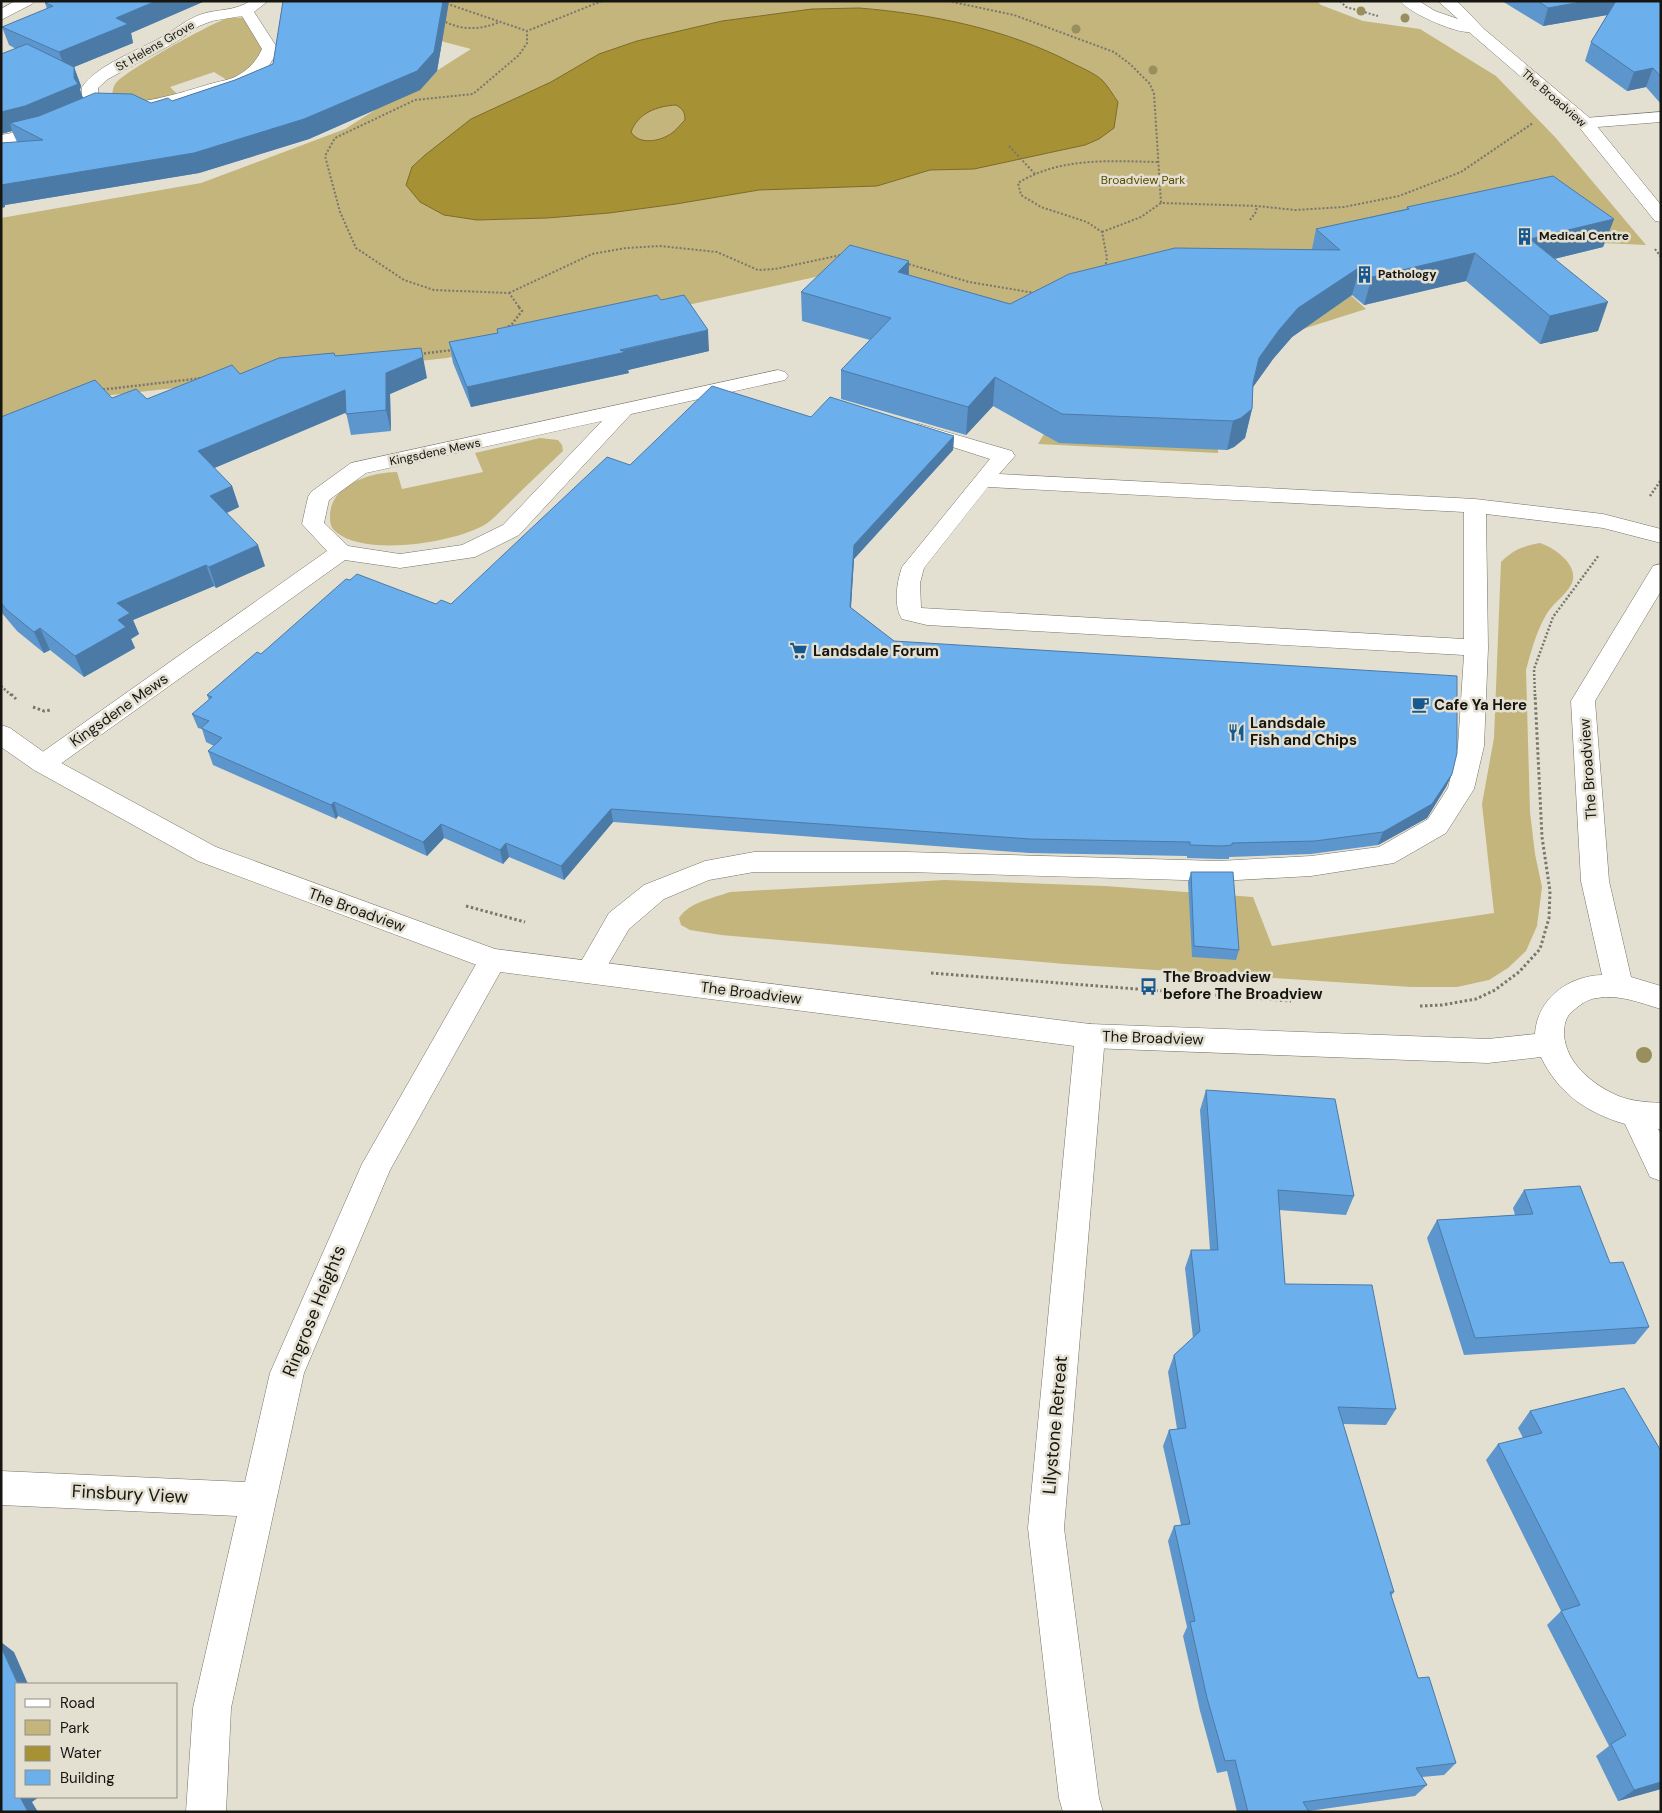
<svg xmlns="http://www.w3.org/2000/svg" width="1662" height="1813" font-family="'DM Sans',sans-serif">
  <style>
    .green { fill: #c4b57c }
    .water { fill: #a79135; stroke: #7c6c2a; fill-rule: evenodd }
    .lines { fill: none; stroke-linecap: round; stroke-linejoin: round }
    .lane-casing { stroke: #757266; stroke-width: 1 }
    .street-casing { stroke: #757266; stroke-width: 1 }
    .secondary-casing { stroke: #757266; stroke-width: 1 }
    .path-far2 { stroke: #78766d; stroke-width: 2; stroke-dasharray: 2 2; stroke-linecap: butt }
    .path-far1 { stroke: #78766d; stroke-width: 2.5; stroke-dasharray: 2 2; stroke-linecap: butt }
    .path { stroke: #78766d; stroke-width: 3; stroke-dasharray: 2.5 2.5; stroke-linecap: butt }
    .lane { fill: #fff; fill-rule: evenodd }
    .street { fill: #fff; fill-rule: evenodd }
    .secondary { fill: #fff; fill-rule: evenodd }
    .tree { fill: #988e5e }
    .wall { fill: #5d96cc }
    .shaded-wall { fill: #4c7aa6 }
    .building { fill: #6cafed; stroke: #4c7aa6 }
    .labels { text-anchor: middle; dominant-baseline: central; stroke-width: 5; stroke-linejoin: round; paint-order: stroke }
    .far-street-label { font-size: 12px; fill: #161510; stroke: #e3e0d2 }
    .far-park-label { font-size: 12px; fill: #5a4a00; stroke: #e3e0d2 }
    .far-poi-label { font-size: 12px; font-weight: bold; fill: #161510; stroke: #e3e0d2; text-anchor: start }
    .poi-label { font-size: 15px; font-weight: bold; fill: #161510; stroke: #e3e0d2; text-anchor: start }
    .street-label { font-size: 15px; fill: #161510; stroke: #e3e0d2 }
    .near-street-label { font-size: 18px; fill: #161510; stroke: #e3e0d2 }
  </style>
  <rect width="100%" height="100%" fill="#e3e0d2"/>
  <!-- green -->
  <path class="green" d="M375 1H1317L1321 5 1363 21 1420 29 1496 76 1555 137 1646 245 1602 243 1337 283 1366 309 1306 328 1287 336 1219 410 1218 453 1038 444 1044 434 874 264 447 358 103 396 1 433V218L201 183 345 129 471 49 429 38Z
    M231 17 245 18 264 49C260 65 243 75 227 80L214 72 170 87 178 95 150 102 112 94C113 91 113 86 116 83 125 71 214 21 231 17Z
    M540 438 558 440 562 445 563 451C546 467 528 484 511 501 503 508 495 518 486 524 455 543 365 557 336 532 330 527 330 522 330 515 331 484 372 472 397 472L402 489 483 472 475 453Z
    M1540 543C1555 548 1581 566 1571 585 1565 596 1552 604 1546 615 1536 632 1531 652 1526 670L1530 812 1535 854 1542 887 1537 926 1526 951 1508 968 1489 980 1457 987H1411L1065 964 721 935 690 930 681 925 679 918C689 902 714 898 730 892L945 880 1105 886 1253 897 1272 946 1494 913 1482 804 1494 738 1501 562C1513 550 1523 546 1540 543Z"/>
  <!-- water -->
  <path class="water" d="M859 8C932 14 1007 29 1072 63 1082 68 1094 73 1102 80 1108 86 1113 95 1118 102L1114 128 1099 139 1085 145 974 169 930 170 877 186 759 190 676 204 609 213 547 218 477 220 444 215 420 202 406 185 412 167 425 155 471 119 551 82 599 54 637 41 722 21 812 9ZM676 105C683 109 685 112 685 120 680 125 674 133 667 136 656 142 638 144 631 132 638 113 657 106 676 105Z"/>
  <g class="lines">
    <defs>
      <path id="lane" d="M919 424 1012 451 1015 456 999 474 1475 499 1603 514 1661 529V543L1603 528 1486 514 1488 648 1484 746 1474 789 1446 833 1394 863 1311 876 1219 881 907 872H754L709 880 664 899 629 929 599 980 589 983 579 980 575 972 609 913 644 885 705 861 754 852H907L1219 861 1311 856 1379 847 1428 819 1448 788 1458 746 1464 655 927 625 902 619C893 605 897 582 902 567L990 459 912 434 908 430 912 426ZM988 487 1464 512V639L921 608 920 583 924 568Z"/>
      <path id="street" d="M250 1H268L254 12 278 49C272 63 263 76 249 83 237 88 224 90 212 94 182 103 104 129 82 97V87C97 65 139 50 162 37 176 29 187 19 202 14 218 9 236 11 250 1ZM242 16 262 49C257 60 250 68 240 74 232 80 219 81 210 84 186 91 119 114 98 96V88L108 79 176 42 199 26 212 21Z
        M1661 112V122L1585 128 1579 127 1577 123 1579 119 1585 118Z
        M50 121 56 122 59 126 56 130 26 141 1 145V135L17 132Z
        M778 370 785 372 788 376 785 380 631 414 519 535 475 557 400 568 345 560 52 770 43 773 34 770 30 764 34 758 327 551 302 524 308 497 311 492 351 463ZM602 421 503 525 462 545 400 554 348 546 324 523 329 500 366 473Z
        M493 949 503 952 507 960 390 1170 304 1373 231 1708 226 1812H186L193 1708 237 1516 1 1505V1471L245 1482 270 1373 362 1164 483 952Z
        M1090 1024 1100 1028 1105 1036 1064 1528 1099 1798 1103 1812H1063L1059 1798 1028 1528 1075 1036 1080 1028Z"/>
      <path id="secondary" d="M15 1H35L32 4 1 20V9Z
        M1400 1H1419L1435 11 1458 19 1438 1H1456L1461 5 1484 29 1591 119 1661 205V222L1655 221 1579 127 1469 32C1455 33 1409 13 1400 1Z
        M1661 564V591L1595 701 1609 881 1631 977 1661 986V1009C1640 1003 1620 994 1597 998 1588 999 1581 1004 1574 1010 1567 1015 1565 1021 1564 1030 1563 1059 1588 1081 1612 1093 1627 1101 1644 1102 1661 1103V1129H1658L1661 1134V1181L1650 1177 1625 1124C1587 1113 1558 1093 1541 1057L1488 1063 1090 1048 493 971 198 861 34 770 1 747V725L10 728 52 758 216 847 495 949 1090 1024 1488 1039 1535 1034C1537 999 1568 976 1602 975L1581 881 1571 701 1653 566Z"/>
    </defs>
    <!-- lane casing -->
    <use href="#lane" class="lane-casing"/>
    <!-- street casing -->
    <use href="#street" class="street-casing"/>
    <!-- secondary casing -->
    <use href="#secondary" class="secondary-casing"/>
    <!-- path-far2 -->
    <path class="path-far2" d="M439 1 527 31
      M948 1 1014 15 1114 52 1130 64 1150 84 1154 94 1161 203
      M1340 1 1346 7 1378 16
      M442 20C461 31 480 30 500 22
      M1009 146 1035 174
      M1250 220 1256 212 1257 206
      M1102 232 1141 217 1161 203 1257 206 1295 210 1344 207 1399 196 1461 172 1533 123
      M1655 249 1661 257
      M905 263 969 282 1035 293
      M1105 268 1107 258 1102 232 1087 222 1041 207 1021 195 1018 183C1060 157 1110 161 1158 162
      M509 293 592 254 626 248 660 246 717 252 758 270 775 269 841 255
      M519 307 509 293 434 290 404 280 356 248 340 212 325 156 335 138 415 100 473 94 519 55 527 43V31L602 1"/>
    <!-- path-far1 -->
    <path class="path-far1" d="M505 329 512 324 522 311 518 306
      M420 354 453 350
      M99 390 203 378
      M1650 496 1661 480
      M1 686 12 696
      M1535 696 1534 669 1553 617 1599 555"/>
    <!-- path -->
    <path class="path" d="M11 694 16 699
      M33 707 44 711 51 710
      M466 906 525 922
      M931 973 1291 1001
      M1420 1006 1442 1005 1476 999 1495 990 1519 972 1540 949 1549 918 1550 891 1542 837 1535 694"/>
    <!-- lane -->
    <use href="#lane" class="lane"/>
    <!-- street -->
    <use href="#street" class="street"/>
    <!-- secondary -->
    <use href="#secondary" class="secondary"/>
  </g>
  <!-- trees -->
  <g class="tree">
    <circle cx="1361" cy="11" r="4.5"/>
    <circle cx="1405" cy="18" r="4.5"/>
    <circle cx="1076" cy="29" r="4.5"/>
    <circle cx="1153" cy="70" r="4.5"/>
    <circle cx="1644" cy="1055" r="8"/>
  </g>
  <!-- wall -->
  <path class="wall" d="M50 1H205L131 33 133 43 74 67 81 86 80 90 83 98 151 103 172 101 235 80 273 64 283 1H449L437 71 420 90 309 139 199 173 5 205V207L1 208V143L17 142 12 131 1 134 16 49 9 45 2 27 47 9 45 3Z
    M1502 1H1661V104L1646 87 1627 91 1585 61 1591 42 1607 15 1543 26Z
    M1407 207 1614 219 1603 247 1554 259 1598 331 1540 344 1466 281 1364 305 1352 295 1292 337 1273 359 1253 387 1252 409 1245 438 1234 447 1227 450 1059 443 993 406 966 435 841 399V370L870 340 802 321 801 292 909 261V275L1010 304 1312 249 1316 229 1406 209Z
    M661 300 709 351 628 370 629 373 471 407 453 363 449 342 497 333V329Z
    M334 353 335 356 427 378 390 394 391 431 351 435 346 412 214 468 232 486 239 507 227 513 265 566 216 588 214 586 133 620 139 634 131 639 135 648 84 677 50 650 44 653 17 631 1 612V417L112 398 147 399 240 374Z
    M811 417 954 436 953 450 854 559 851 608 894 641 1452 774 1446 787 1427 818 1378 845 1311 854 1229 857V859H1219L1187 858V856L1029 853 613 822 564 880 509 857 503 864 444 838 427 856 338 816 336 819 213 765 208 751 214 746 206 742 202 729 198 728 192 714 209 700 207 695 261 654 350 580 436 604H451L630 465Z
    M1191 872 1239 950 1236 960 1192 957 1188 882Z
    M1206 1090 1354 1196 1346 1215 1279 1210 1285 1284 1396 1409 1386 1425 1343 1424 1394 1592 1391 1596 1418 1678 1456 1763 1444 1775 1422 1777 1427 1785 1415 1796 1309 1811V1812H1237L1227 1771 1217 1773 1200 1711 1183 1636 1187 1627 1168 1541 1174 1526 1181 1525 1163 1446 1169 1430 1177 1429 1168 1372 1174 1355 1193 1338 1185 1268 1191 1250H1210L1200 1110Z
    M1524 1190 1610 1263 1649 1327 1635 1344 1464 1355 1427 1238 1437 1220 1515 1215 1513 1208Z
    M1624 1388 1661 1789 1618 1801 1596 1756 1609 1746 1547 1625 1561 1611 1486 1460 1498 1444 1523 1438 1518 1428 1530 1411Z"/>
  <!-- shaded-wall -->
  <path class="shaded-wall" d="M156 1H205L131 33 133 43 74 67 81 86 80 90 85 103 32 125 10 123 12 131 1 134V112L66 71 59 52 116 18Z
    M443 1H449L437 71 420 90 309 139 199 173 5 205V207L1 208V185Z
    M1586 1H1617L1613 14 1543 26 1548 8Z
    M1653 68 1646 87 1627 91 1634 72Z
    M1614 219 1603 247 1521 267 1530 239Z
    M1475 253 1466 281 1364 305 1372 277Z
    M909 261 908 289 898 272Z
    M1360 267 1352 295 1292 337 1273 359 1253 387 1247 412 1259 358 1279 330 1298 308Z
    M1608 302 1598 331 1540 344 1550 316Z
    M708 330 709 351 628 370 629 373 471 407 467 387Z
    M423 357 427 378 390 394 391 431 386 410V373Z
    M995 377 993 406 966 435 968 407Z
    M345 390 350 411 205 472 198 451Z
    M1252 409 1245 438 1234 447 1227 450 1233 421Z
    M954 436 953 450 854 559 850 621V607L854 545Z
    M232 486 239 507 217 517 210 496Z
    M258 545 265 566 216 588 209 567Z
    M206 565 214 586 133 620 139 634 131 639 135 648 84 677 75 656 118 620 117 603Z
    M40 628 50 650 44 653 34 632Z
    M1452 774 1446 787 1427 818 1378 845 1383 832Z
    M334 802 338 816 336 819 331 805Z
    M611 809 613 822 564 880 561 866Z
    M441 824 444 838 427 856 423 842Z
    M506 843 509 857 503 864 500 850Z
    M1 1642 14 1652 28 1684H18L1 1647Z
    M1661 1782V1789L1618 1801 1634 1790Z
    M20 1797H39L32 1802 38 1812H28Z"/>
  <!-- building -->
  <path class="building" d="M50 1H156L116 18 128 24 59 52 2 27 53 6 45 3Z
    M283 1H443L434 52 417 71 304 119 194 153 1 185V143L43 140 10 123 39 116 95 93 132 94 151 103 168 98 172 101 235 80 273 64Z
    M1538 1H1586L1548 8Z
    M1616 1H1661V77L1653 68 1634 72 1591 42Z
    M27 44 74 67V78L78 84 25 106 1 112V54Z
    M1553 176 1614 219 1530 239 1608 302 1550 316 1475 253 1372 277 1360 267 1298 308 1279 330 1259 358 1253 383 1252 409 1241 418 1233 421 1062 414 995 377 968 407 841 370 891 318 801 292 850 245 909 261 898 272 1010 304 1069 274 1175 248 1340 250 1316 229 1409 209 1407 207Z
    M657 295 661 300 684 295 708 330 620 350 626 352 467 387 449 342 498 333 497 329Z
    M421 348 423 357 386 373V410L346 414 345 390 198 451 232 486 210 496 258 545 209 567 206 565 117 603 130 613 118 620 126 627 75 656 40 628 34 632 7 610 1 603V417L95 380 112 398 136 389 147 399 232 365 240 374 279 358 334 353 335 356Z
    M712 386 811 417 830 397 954 436 854 545 850 607 894 641 1457 676V753L1452 774 1432 804 1383 832 1315 841 1232 843V845L1222 846 1190 845V842L1030 839 611 809 561 866 506 843 500 850 441 824 423 842 334 802 331 805 208 751 222 738 201 728 209 721 192 714 212 697 207 695 257 652 261 654 346 579 350 580 357 574 436 604 441 600 451 604 607 457 630 465Z
    M1191 872H1233L1239 950 1194 946Z
    M1206 1090 1335 1099 1354 1196 1278 1190 1285 1284 1372 1285 1396 1409 1338 1407 1394 1592H1390L1418 1678 1429 1677 1456 1763 1416 1768 1427 1785 1303 1802 1309 1812H1248L1235 1760 1225 1761 1207 1698 1190 1622 1195 1621 1174 1526 1190 1524 1169 1430 1186 1428 1174 1355 1200 1331 1191 1250H1218Z
    M1580 1186 1610 1263 1623 1262 1649 1327 1475 1338 1437 1220 1533 1214 1524 1190Z
    M1624 1388 1661 1451V1782L1634 1790 1611 1744 1626 1735 1561 1611 1580 1605 1498 1444 1542 1433 1530 1411Z
    M1 1647 18 1684H16V1797H20L28 1812H1Z"/>
  <!-- icons -->
  <defs>
    <symbol id="building-bare" viewBox="-9 -9 18 18"><path d="M-4-6H4V6H1V3H-1V6H-4ZM-2.5-4.3h1.7v1.8h-1.7ZM.8-4.3h1.7v1.8H.8ZM-2.5-1h1.7V.8h-1.7ZM.8-1h1.7V.8H.8Z" fill="#17598e" stroke="#e3e0d2" stroke-width="2.5" paint-order="stroke"/></symbol>
    <symbol id="supermarket-bare" viewBox="-9 -9 18 18"><path d="M-6-5.5h2.5l.6 2H6L4.5 2H-2.5L-4.4-4H-6ZM-1.5 3.2a1.3 1.3 0 1 0 .1 0ZM3 3.2a1.3 1.3 0 1 0 .1 0Z" fill="#17598e" stroke="#e3e0d2" stroke-width="2.5" paint-order="stroke"/></symbol>
    <symbol id="cafe-bare" viewBox="-9 -9 18 18"><path d="M-5.5-4.5H6V0H3Q3 3.5 0 3.5H-2.5Q-5.5 3.5-5.5 0ZM3-3.2v2h1.7v-2ZM-6 4.5H4V6H-6Z" fill="#17598e" stroke="#e3e0d2" stroke-width="2.5" paint-order="stroke"/></symbol>
    <symbol id="restaurant-bare" viewBox="-9 -9 18 18"><path d="M-5-6h1v4h1v-4h1v4h1v-4h1v5L-1.5 .5V6h-2V.5L-5-1ZM5-6V6H3V1.5H1.5Q1.5-4 5-6Z" fill="#17598e" stroke="#e3e0d2" stroke-width="2.5" paint-order="stroke"/></symbol>
    <symbol id="bus-bare" viewBox="-9 -9 18 18"><path d="M-5-6H5V4H4V6H2V4H-2V6H-4V4H-5ZM-3.5-4V0h7V-4ZM-3.5 1.2v1.5H-2V1.2ZM2 1.2v1.5H3.5V1.2Z" fill="#17598e" stroke="#e3e0d2" stroke-width="2.5" paint-order="stroke"/></symbol>
  </defs>
  <g fill-rule="evenodd">
    <use href="#building-bare" x="1512" y="224" width="25" height="25"/>
    <use href="#building-bare" x="1352" y="262" width="25" height="25"/>
    <use href="#supermarket-bare" x="786" y="638" width="25" height="25"/>
    <use href="#cafe-bare" x="1408" y="692" width="25" height="25"/>
    <use href="#restaurant-bare" x="1224" y="720" width="25" height="25"/>
    <use href="#bus-bare" x="1136" y="974" width="25" height="25"/>
  </g>
  <g class="labels">
    <!-- far-street labels -->
    <g class="far-street-label">
      <text transform="translate(155 46) rotate(-30)">St Helens Grove</text>
      <text transform="translate(1554 98) rotate(41)">The Broadview</text>
      <text transform="translate(435 452) rotate(-12)">Kingsdene Mews</text>
    </g>
    <!-- far-park labels -->
    <g class="far-park-label">
      <text x="1143" y="180">Broadview Park</text>
    </g>
    <!-- far-poi labels -->
    <g class="far-poi-label">
      <text x="1539" y="236">Medical Centre</text>
      <text x="1378" y="274">Pathology</text>
    </g>
    <!-- poi labels -->
    <g class="poi-label">
      <text x="813" y="651">Landsdale Forum</text>
      <text x="1434" y="705">Cafe Ya Here</text>
      <text x="1250" y="723">Landsdale<tspan x="1250" dy="17">Fish and Chips</tspan></text>
      <text x="1163" y="977">The Broadview<tspan x="1163" dy="17">before The Broadview</tspan></text>
    </g>
    <!-- street labels -->
    <g class="street-label">
      <text transform="translate(119 710) rotate(-35)">Kingsdene Mews</text>
      <text transform="translate(1588 769) rotate(-94)">The Broadview</text>
      <text transform="translate(357 910) rotate(20)">The Broadview</text>
      <text transform="translate(751 993) rotate(7)">The Broadview</text>
      <text transform="translate(1153 1038) rotate(2)">The Broadview</text>
    </g>
    <!-- near-street labels -->
    <g class="near-street-label">
      <text transform="translate(314 1311) rotate(-68)">Ringrose Heights</text>
      <text transform="translate(1055 1425) rotate(-85)">Lilystone Retreat</text>
      <text transform="translate(130 1494) rotate(3)">Finsbury View</text>
    </g>
  </g>
  <!-- border -->
  <rect width="1662" height="1813" fill="none" stroke="#161510" stroke-width="5"/>
  <!-- legend -->
  <rect x="15" y="1683" width="162" height="115" fill="#e3e0d2" stroke="#918f84"/>
  <rect x="25" y="1699" width="25" height="8" fill="#ffffff" stroke="#918f84"/>
  <text x="60" y="1708" font-size="15" fill="#161510">Road</text>
  <rect x="25" y="1720" width="25" height="15" fill="#c4b57c" stroke="#918f84"/>
  <text x="60" y="1733" font-size="15" fill="#161510">Park</text>
  <rect x="25" y="1746" width="25" height="15" fill="#a79135" stroke="#918f84"/>
  <text x="60" y="1758" font-size="15" fill="#161510">Water</text>
  <rect x="25" y="1770" width="25" height="15" fill="#6cafed" stroke="#918f84"/>
  <text x="60" y="1783" font-size="15" fill="#161510">Building</text>
</svg>
